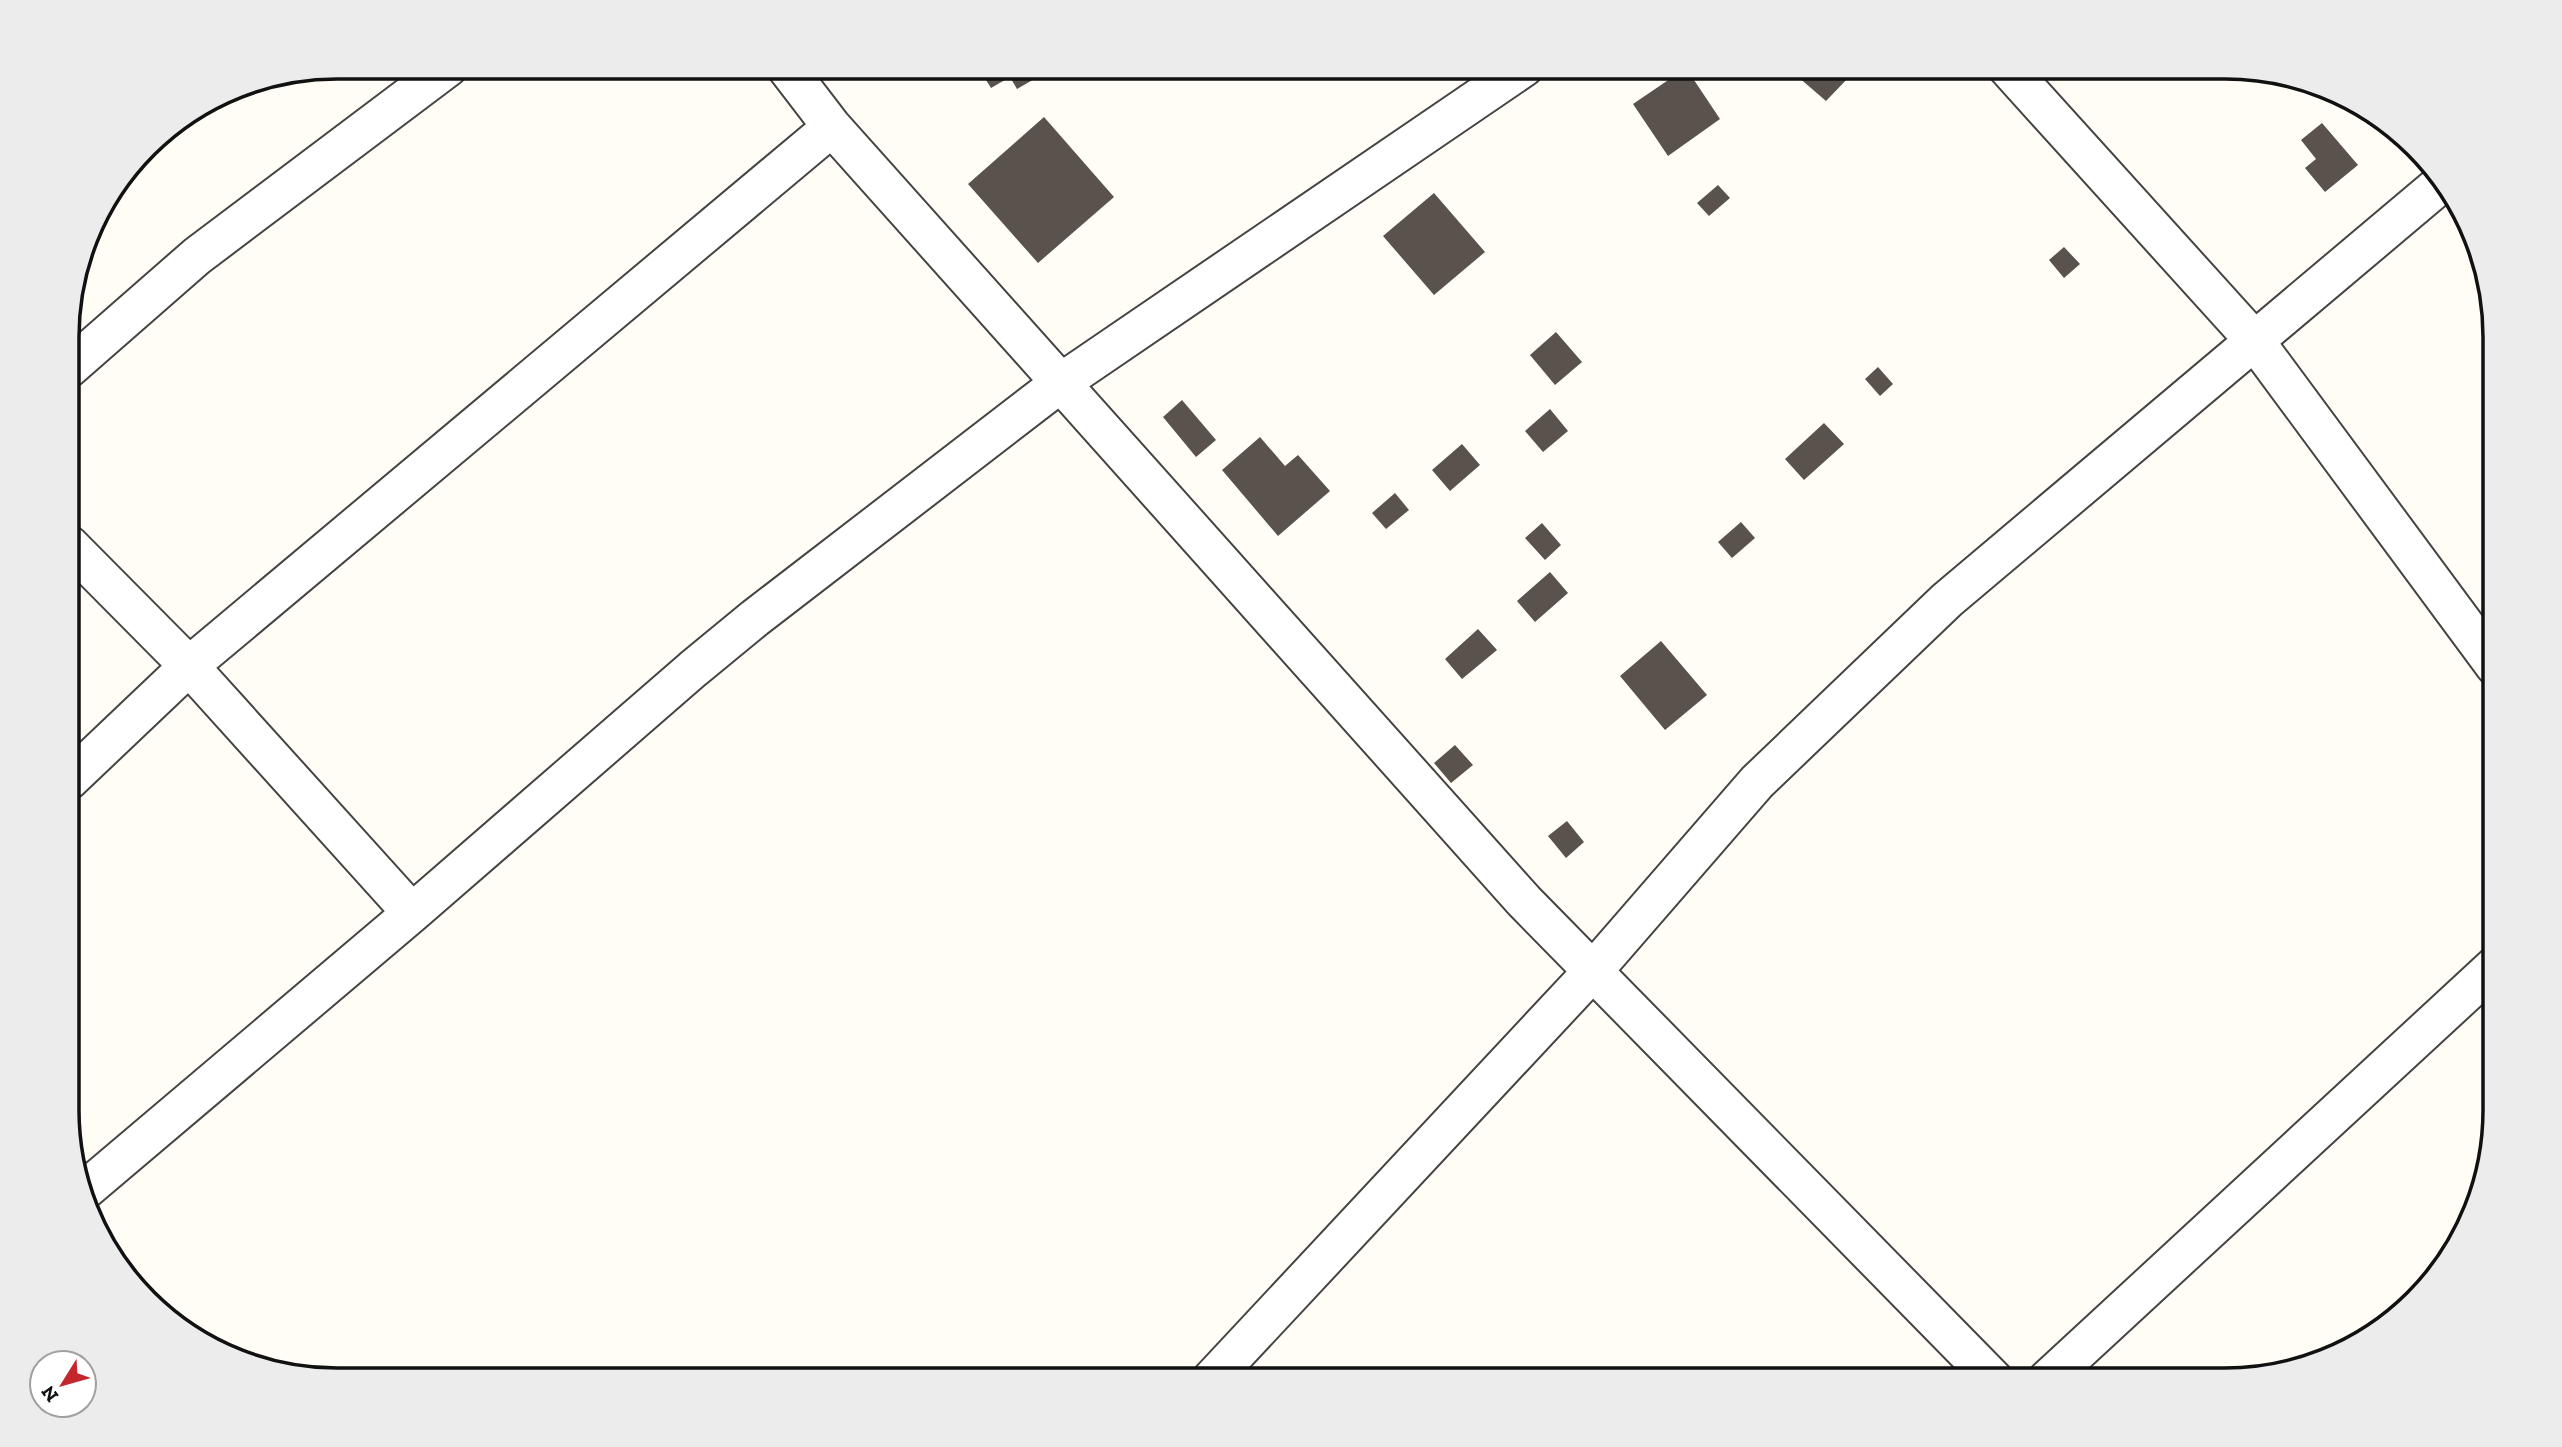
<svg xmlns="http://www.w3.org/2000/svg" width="2562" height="1447" font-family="'Zilla Slab',serif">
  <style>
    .building { fill: #5a524d }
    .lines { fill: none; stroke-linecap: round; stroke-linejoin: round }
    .street-casing { stroke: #444; stroke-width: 42 }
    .street { stroke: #fff; stroke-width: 38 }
    .rim { fill: none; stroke: #111; stroke-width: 3.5 }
  </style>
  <rect width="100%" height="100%" fill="#fffdf5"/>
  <!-- building -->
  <path class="building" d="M978 67H1055L1017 89 1010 77 991 88Z
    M1806 67H1840L1850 76 1826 101 1797 76Z
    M1686 68 1720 119 1668 156 1633 104Z
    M1044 117 1114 197 1038 263 968 184Z
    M2322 123 2358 165 2325 192 2305 168 2316 159 2301 140Z
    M1718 185 1730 198 1709 216 1697 203Z
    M1434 193 1485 252 1434 295 1383 236Z
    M2064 247 2080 264 2064 278 2049 260Z
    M1556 332 1582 362 1555 385 1530 355Z
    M1878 367 1893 384 1880 396 1865 379Z
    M1182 400 1216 440 1196 457 1163 417Z
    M1550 409 1568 431 1543 452 1525 431Z
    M1824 423 1844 444 1804 480 1785 459Z
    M1260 437 1285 466 1298 455 1330 491 1278 536 1222 470Z
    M1462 444 1480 465 1450 491 1432 470Z
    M1395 493 1409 510 1386 529 1372 513Z
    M1741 522 1755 538 1732 558 1718 542Z
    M1542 523 1561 545 1545 560 1525 538Z
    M1550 572 1568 593 1535 622 1517 601Z
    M1478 629 1497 650 1462 679 1445 659Z
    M1661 641 1707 695 1665 730 1620 676Z
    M1455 745 1473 765 1451 783 1434 763Z
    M1567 821 1584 842 1566 858 1548 836Z"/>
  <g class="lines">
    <defs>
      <path id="street" d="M786 67 832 127 1524 901 1994 1380
        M2007 67 2254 340 2495 666
        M69 368 197 256 448 67
        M69 545 189 666 412 913
        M69 780 189 666 832 127
        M85 1190 412 913 693 669 755 618 1059 384 1524 67
        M1211 1380 1593 971 1757 782 1947 600 2444 181
        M2047 1380 2495 966"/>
    </defs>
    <!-- street casing -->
    <use href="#street" class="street-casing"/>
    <!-- street -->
    <use href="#street" class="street"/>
  </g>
  <!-- crop -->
  <path d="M0 0H2562V1447H0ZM337 79H2225A258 258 0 0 1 2483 337V1110A258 258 0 0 1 2225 1368H337A258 258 0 0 1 79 1110V337A258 258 0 0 1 337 79Z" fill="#ececec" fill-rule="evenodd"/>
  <path class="rim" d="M337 79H2225A258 258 0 0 1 2483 337V1110A258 258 0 0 1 2225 1368H337A258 258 0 0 1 79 1110V337A258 258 0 0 1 337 79Z"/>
  <!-- north arrow -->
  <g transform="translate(63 1384) rotate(233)"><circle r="33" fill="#ffffff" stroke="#a0a0a0" stroke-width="2"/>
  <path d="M0-5L12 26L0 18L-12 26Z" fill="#c4262e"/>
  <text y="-10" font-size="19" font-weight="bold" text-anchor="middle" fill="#111111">N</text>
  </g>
</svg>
